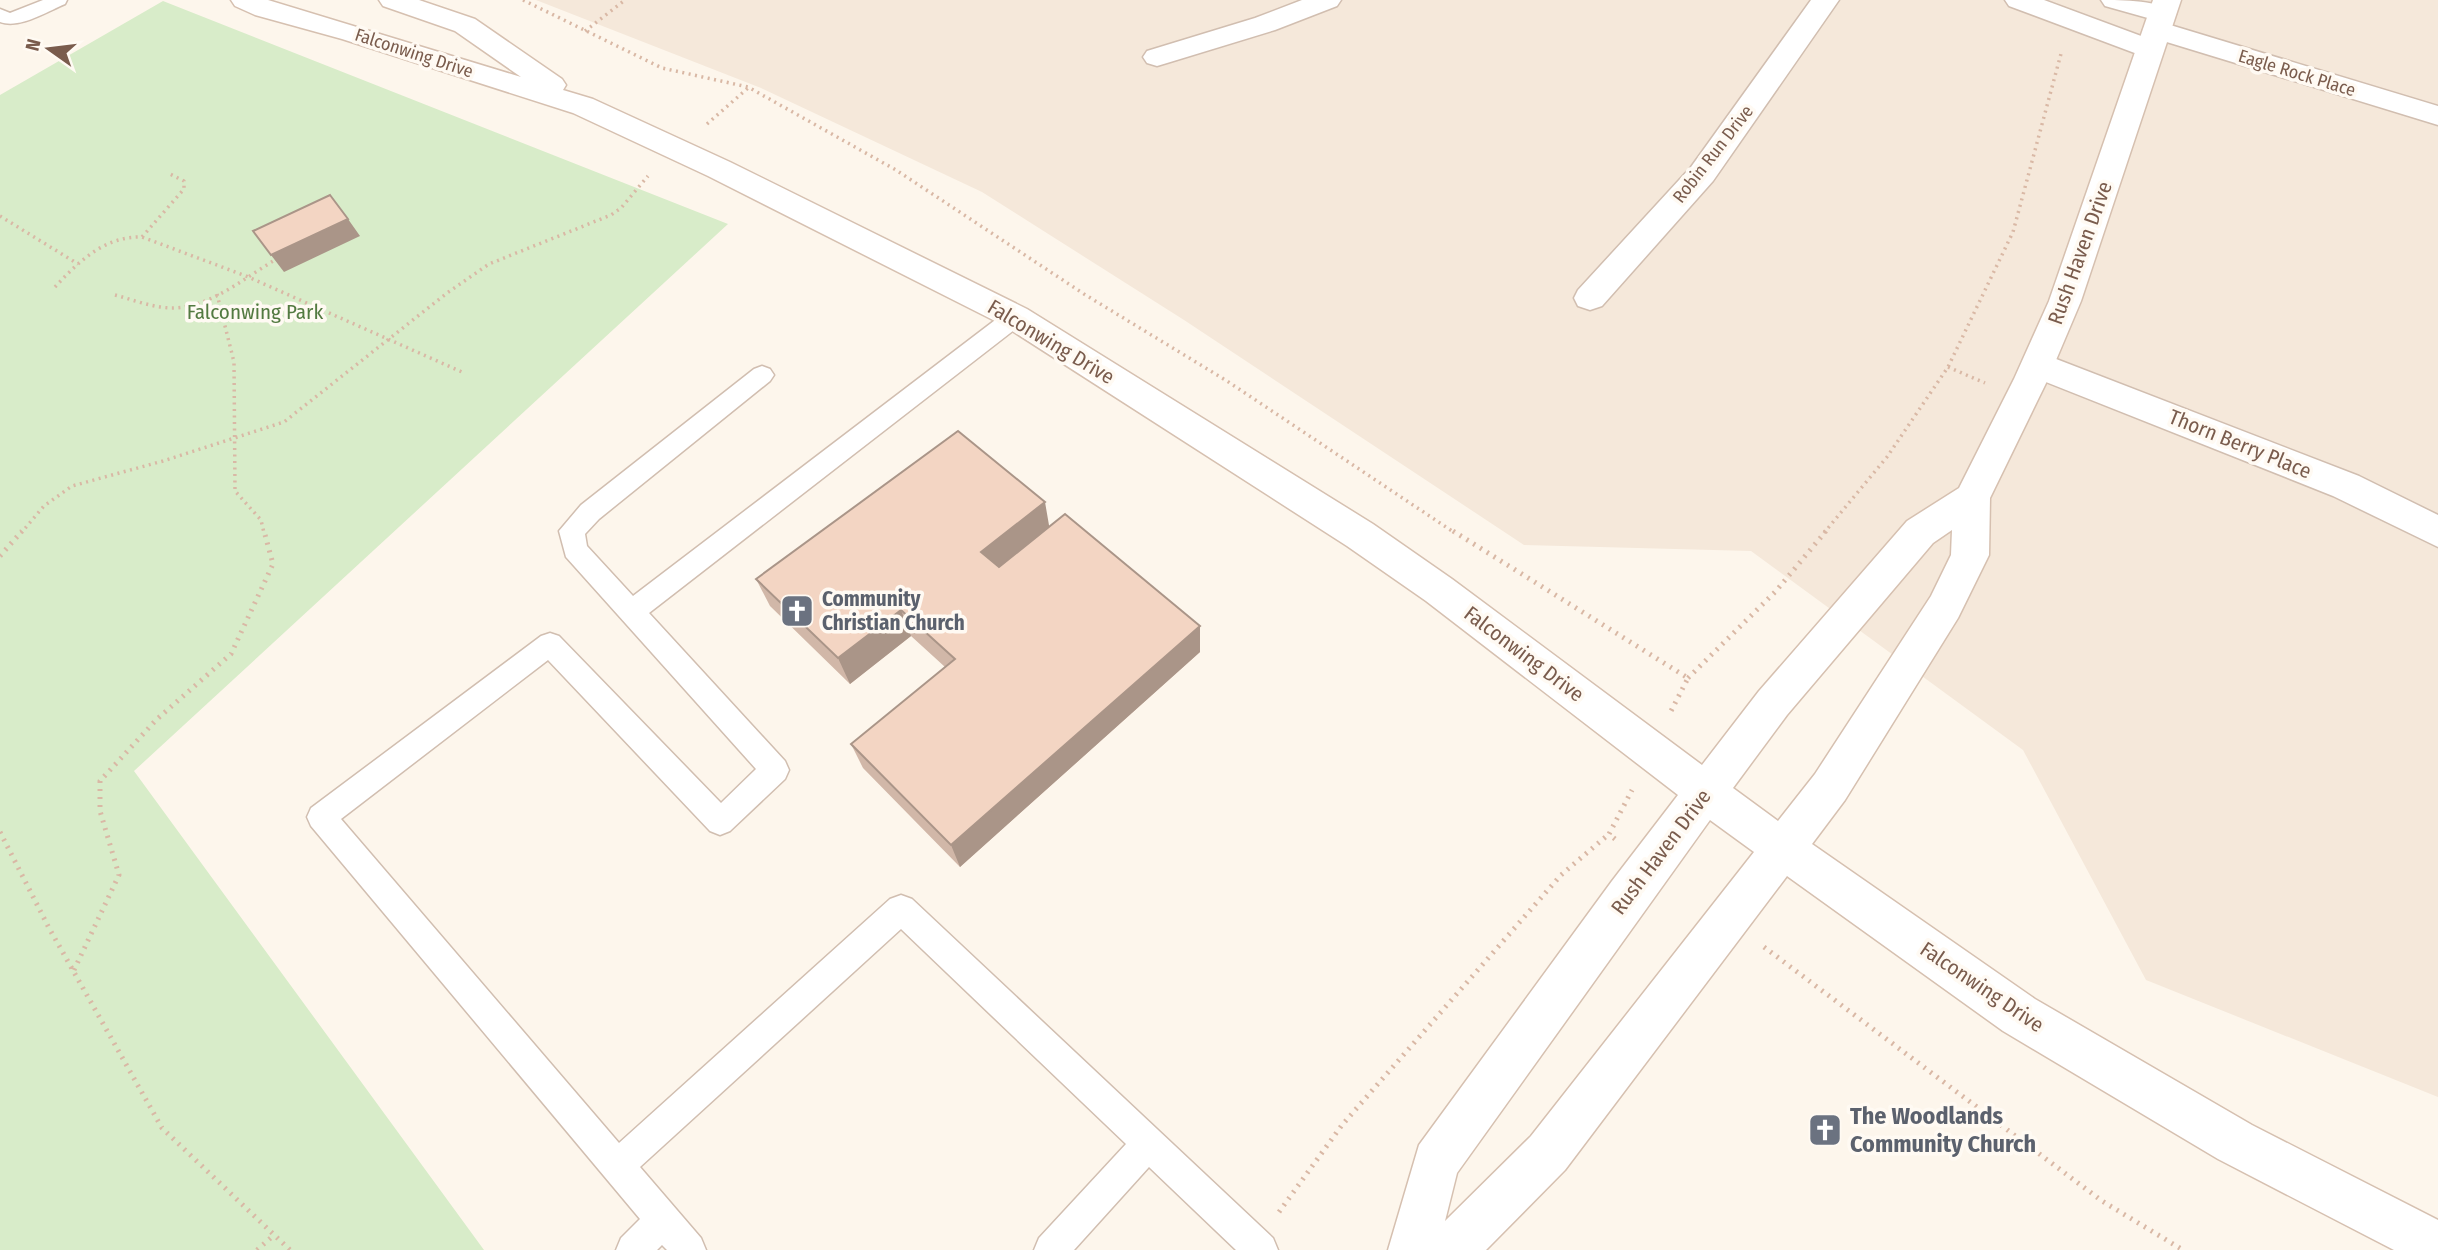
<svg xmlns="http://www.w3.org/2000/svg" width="2438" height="1250" font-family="'Fira Sans Condensed',sans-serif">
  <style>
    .residential { fill: #f5e8da }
    .green { fill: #d8ecc9 }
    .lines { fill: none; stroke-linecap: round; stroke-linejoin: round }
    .lane-casing { stroke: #d1beb0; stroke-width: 3 }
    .street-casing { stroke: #d1beb0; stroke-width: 3 }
    .secondary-casing { stroke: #d6c0b0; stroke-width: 3 }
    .path-far1 { stroke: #d9b8a5; stroke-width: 3.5; stroke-dasharray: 2 4.5; stroke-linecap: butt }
    .path { stroke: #d9b8a5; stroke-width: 5; stroke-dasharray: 2 6; stroke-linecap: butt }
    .lane { fill: #fff; fill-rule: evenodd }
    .street { fill: #fff; fill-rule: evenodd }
    .secondary { fill: #fff; fill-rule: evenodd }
    .wall { fill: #d1b7a8 }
    .shaded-wall { fill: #aa9588 }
    .building { fill: #f3d5c3; stroke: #aa9588; stroke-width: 2 }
    .labels { text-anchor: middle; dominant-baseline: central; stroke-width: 7; stroke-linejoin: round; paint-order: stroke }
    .far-street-label { font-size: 18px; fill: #7a5c4d; stroke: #fffaf3 }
    .street-label { font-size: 21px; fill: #7a5c4d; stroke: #fffaf3 }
    .park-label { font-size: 21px; fill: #537a41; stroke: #fffaf3 }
    .worship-label { font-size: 21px; font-weight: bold; fill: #5b616d; stroke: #fffaf3; text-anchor: start }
    .near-worship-label { font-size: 24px; font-weight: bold; fill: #5b616d; stroke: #fffaf3; text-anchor: start }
  </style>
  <rect width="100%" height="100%" fill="#fdf6ec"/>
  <!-- residential -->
  <path class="residential" d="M536 0H2438V1097L2146 980 2023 750 1751 551 1524 545 1184 320 982 192 761 88Z"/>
  <!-- green -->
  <path class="green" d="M163 1 728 224 134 771 484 1250H0V95Z"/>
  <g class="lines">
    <defs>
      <path id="lane" d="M43 0H67L65 4C46 12 20 29 0 22V9L10 13Z
        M1015 309 1023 311 1026 317 1023 323 649 613 785 761 789 770 785 779 730 831 720 835 710 831 548 660 341 819 619 1143 890 899 901 895 912 899 1273 1238 1278 1250H1236L1149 1167 1074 1250H1034L1039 1238 1126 1144 901 929 640 1167 701 1238 706 1250H667L662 1245 657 1250H616L621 1238 640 1219 311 826 307 817 311 808 541 636 550 633 559 636 721 803 756 769 566 557 559 531 581 505 754 369 762 366 770 369 774 375 770 381 599 519 585 534 587 546 633 596 1007 311Z"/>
      <path id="street" d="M1302 0H1341L1337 6 1275 30 1167 63 1157 66 1147 63 1143 57 1147 51 1255 18Z
        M1811 0H1839L1713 181 1602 306 1590 310 1578 306 1574 298 1578 290 1691 167Z
        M2005 0H2044L2160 43 2164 49 2160 55 2150 58 2140 55 2009 6Z
        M2101 0C2121 0 2163 0 2176 14L2172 20 2162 22 2105 6Z
        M2157 21 2438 106V125L2147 36 2143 30 2147 24Z
        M2038 352 2359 476 2438 515V547L2333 496 2026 374 2021 365 2026 356Z"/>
      <path id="secondary" d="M231 0H268L521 77 455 31 383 6 379 0H419L475 19 562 79 566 85 563 90 593 99 730 162 1027 309 1373 524 1452 579 1702 765 1759 691 1907 521 1959 488 2014 379 2049 301 2153 0H2181L2081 301 2048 379 1990 498 1989 555 1958 618 1845 800 1812 844 2035 999 2252 1125 2438 1220V1250H2394L2218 1159 2003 1031 1787 876 1565 1170 1486 1250H1388L1419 1145 1612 881 1678 795 1426 601 1347 546 1003 325 708 176 573 113 342 39 255 15 235 6ZM1952 530 1951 555 1931 596 1815 774 1778 821 1733 788 1787 715 1933 543ZM1710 820 1754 852 1531 1136 1445 1221 1457 1173Z"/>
    </defs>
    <!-- lane casing -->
    <use href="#lane" class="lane-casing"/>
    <!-- street casing -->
    <use href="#street" class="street-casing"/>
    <!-- secondary casing -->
    <use href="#secondary" class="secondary-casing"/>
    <!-- path-far1 -->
    <path class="path-far1" d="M523 0 662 68 748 87 896 170 1084 294 1227 381 1455 533
      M585 31 625 0
      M707 124 748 88
      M0 216 78 264
      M142 237 184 189V181L170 174
      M55 287C79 261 105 236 142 237L246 276 462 372
      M217 294 234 362 235 491 261 520 264 533
      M115 295C134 300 153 308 173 308 211 307 244 278 275 260
      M1948 367 1985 383
      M21 533 44 506 72 486 163 461 284 422 447 293 489 264 611 215 621 208 648 176
      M1824 533 1887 457 1948 367 2013 232 2062 50"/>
    <!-- path -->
    <path class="path" d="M1453 531 1688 678 1670 713
      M0 556 22 531
      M1688 678 1776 591 1826 531
      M0 832 49 928 162 1128 290 1250
      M1615 839 1609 834 1632 790
      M1764 947 2102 1201 2183 1250
      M74 970 119 875 100 811V781L156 720 231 654 273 564 264 531
      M1279 1212 1342 1125 1561 875 1609 834
      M257 1250 274 1235"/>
    <!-- lane -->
    <use href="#lane" class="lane"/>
    <!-- street -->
    <use href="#street" class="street"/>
    <!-- secondary -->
    <use href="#secondary" class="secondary"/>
  </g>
  <!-- wall -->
  <path class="wall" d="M1049 527 1200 626V652L960 867 863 768 851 744 945 667 911 636 850 684 770 606 756 579Z"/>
  <!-- shaded-wall -->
  <path class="shaded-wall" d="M348 219 360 236 284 272 271 255Z
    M1045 502 1050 531 988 579 981 552Z
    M901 610 911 636 850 684 838 658Z
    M1200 626V652L960 867 951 845Z"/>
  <!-- building -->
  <path class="building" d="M330 195 348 219 271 255 253 231Z
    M958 431 1045 502 981 552 999 567 1065 514 1200 626 951 845 851 744 955 659 901 610 838 658 756 579Z"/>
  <!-- icons -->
  <defs>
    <symbol id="church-square" viewBox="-11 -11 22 22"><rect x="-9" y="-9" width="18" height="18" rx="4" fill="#6b7280" stroke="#fffaf3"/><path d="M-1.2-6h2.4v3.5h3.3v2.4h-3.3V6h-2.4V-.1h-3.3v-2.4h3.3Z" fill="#fff"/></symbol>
  </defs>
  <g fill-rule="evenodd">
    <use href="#church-square" x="778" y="592" width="38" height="38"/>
    <use href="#church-square" x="1806" y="1111" width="38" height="38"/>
  </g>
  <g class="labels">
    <!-- far-street labels -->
    <g class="far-street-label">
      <text transform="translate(414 53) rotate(18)">Falconwing Drive</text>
      <text transform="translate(2297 73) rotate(17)">Eagle Rock Place</text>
      <text transform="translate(1713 154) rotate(-52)">Robin Run Drive</text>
    </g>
    <!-- street labels -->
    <g class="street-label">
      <text transform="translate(2080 253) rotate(-70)">Rush Haven Drive</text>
      <text transform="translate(1051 342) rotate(31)">Falconwing Drive</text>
      <text transform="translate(2240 444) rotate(22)">Thorn Berry Place</text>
      <text transform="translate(1524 654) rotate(37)">Falconwing Drive</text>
      <text transform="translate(1661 852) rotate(-53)">Rush Haven Drive</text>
      <text transform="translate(1982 987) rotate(34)">Falconwing Drive</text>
    </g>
    <!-- park labels -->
    <g class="park-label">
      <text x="255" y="312">Falconwing Park</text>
    </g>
    <!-- worship labels -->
    <g class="worship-label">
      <text x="822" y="599">Community<tspan x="822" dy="24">Christian Church</tspan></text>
    </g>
    <!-- near-worship labels -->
    <g class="near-worship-label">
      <text x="1850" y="1116">The Woodlands<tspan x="1850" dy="28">Community Church</tspan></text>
    </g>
  </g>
  <!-- north arrow -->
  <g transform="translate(49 49) rotate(284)" stroke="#fffaf3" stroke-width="5" paint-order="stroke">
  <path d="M0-5L12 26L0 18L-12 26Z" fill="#7a5c4d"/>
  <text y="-10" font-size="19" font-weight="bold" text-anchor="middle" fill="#7a5c4d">N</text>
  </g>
</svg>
